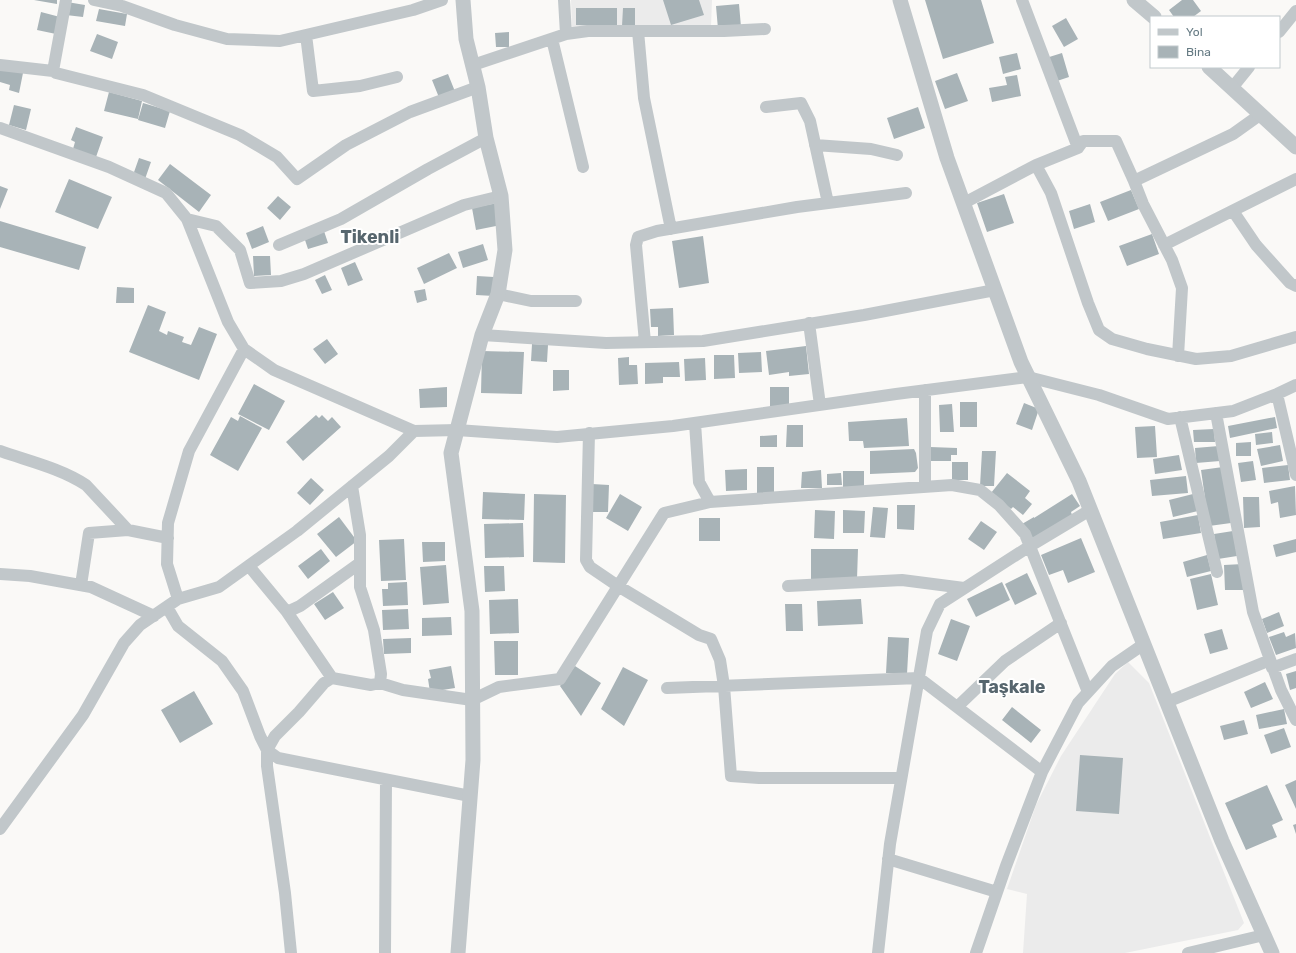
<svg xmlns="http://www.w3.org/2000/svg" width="1296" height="953" font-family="Rubik,sans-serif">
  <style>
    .built { fill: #ebebeb }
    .building { fill: #a8b3b7 }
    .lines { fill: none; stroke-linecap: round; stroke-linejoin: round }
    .minor { stroke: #c1c7ca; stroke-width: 12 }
    .tertiary { stroke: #c1c7ca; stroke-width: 15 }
    .labels { text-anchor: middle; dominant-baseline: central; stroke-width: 4; stroke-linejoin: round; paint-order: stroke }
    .district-label { font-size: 18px; font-weight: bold; fill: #57666e; stroke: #fff }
  </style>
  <rect width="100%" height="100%" fill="#faf9f7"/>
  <!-- built -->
  <path class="built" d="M571 0H712L711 27H572Z
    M1128 662 1149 683 1244 923 1238 930 1125 953H1023L1027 894 1007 889 1036 805 1061 756 1115 674Z"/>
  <!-- building -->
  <path class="building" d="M34 0H57V4Z
    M663 0H699L704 15 671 25Z
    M925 0H981L994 43 943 59Z
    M1182 0H1193L1201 11 1193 17H1174L1169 10Z
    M67 2 85 5 83 17 66 15Z
    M739 4 741 27 718 29 716 6Z
    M576 8H617V26L576 25Z
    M623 8H635V26H622Z
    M99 9 127 14 125 26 96 21Z
    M41 12 60 17 56 34 37 30Z
    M1066 18 1078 39 1064 47 1052 26Z
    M509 32V47H496L495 33Z
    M97 34 118 42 112 59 90 51Z
    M1017 53 1021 69 1003 74 999 57Z
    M1062 53 1069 77 1054 82 1046 58Z
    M0 68 23 73 19 93 9 90 10 85 0 82Z
    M957 73 968 101 945 109 935 81Z
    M448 74 456 94 440 100 432 80Z
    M1017 75 1021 96 992 102 989 88 1007 85 1005 77Z
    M109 92 142 101 138 119 104 111Z
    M143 103 170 111 165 128 138 120Z
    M14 105 31 109 26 130 9 125Z
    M918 107 925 128 894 139 887 118Z
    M76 127 103 137 96 157 73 149 75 142 71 140Z
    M139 158 151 162 145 179 133 175Z
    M170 164 211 195 199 212 158 180Z
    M69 179 112 197 98 229 55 212Z
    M0 186 8 189 0 209Z
    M1131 190 1139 209 1108 221 1100 202Z
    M1004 194 1014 223 987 232 977 203Z
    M278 196 291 207 280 220 267 208Z
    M497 203 501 225 476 230 472 208Z
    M1090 204 1095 222 1074 229 1069 211Z
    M0 221 86 247 79 270 0 247Z
    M263 226 269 242 252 249 246 233Z
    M324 231 328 243 308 249 304 237Z
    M1152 234 1159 254 1127 266 1119 246Z
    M703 236 709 283 679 288 672 241Z
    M483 244 488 260 463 268 458 252Z
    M449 253 457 268 424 284 417 268Z
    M253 256H270L271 275 254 276Z
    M355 262 363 280 348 286 341 268Z
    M325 275 332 290 322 294 315 280Z
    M477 276 494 277V296L476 295Z
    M117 287 134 288V303H116Z
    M425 289 427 300 417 303 414 291Z
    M148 305 166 312 159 331 167 335 168 331 184 337 182 342 191 345 199 327 217 334 199 380 129 352Z
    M673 308 674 335 658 336V327H651L650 309Z
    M327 339 338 354 325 364 313 349Z
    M532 344 548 345 547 362 531 361Z
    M806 346 809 374 789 376V372L769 375 766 351Z
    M482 351 524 352 522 394 481 393Z
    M761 352 762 372 739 373 738 353Z
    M714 355H734L735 378 714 379Z
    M629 357V365H637L638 384 619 385 618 358Z
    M705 358 706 380 685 381 684 359Z
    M679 362 680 377H663V383L645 384V363Z
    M553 370H569V390L553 391Z
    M254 384 285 401 269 430 238 414Z
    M447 387V407L420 408 419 389Z
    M770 387H789V406H770Z
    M960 402H977V427H960Z
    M1024 403 1039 409 1032 430 1016 424Z
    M952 404 954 432H940L939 405Z
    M316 415 319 418 322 415 328 421 332 417 341 427 303 461 286 442Z
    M240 416 262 428 238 471 210 455 231 417 238 421Z
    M1275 417 1277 428 1230 438 1228 426Z
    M907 418 909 446 864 448 863 441H849L848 422Z
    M787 425H803V447H786Z
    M1155 426 1157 457 1137 458 1135 427Z
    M1214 429 1215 442H1194L1193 430Z
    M1272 432 1273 443 1256 445 1255 434Z
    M777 435V447H760V436Z
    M1251 442V456H1236V443Z
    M1280 445 1283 461 1261 466 1257 449Z
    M1219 446 1220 461 1196 463 1195 448Z
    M930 447 957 448V455H951V461H929Z
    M914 449 916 453 918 468 915 472 870 474V451Z
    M982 451H996L994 486H980Z
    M1179 455 1182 470 1155 474 1153 459Z
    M1253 461 1256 480 1241 482 1238 463Z
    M952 462H968V480H952Z
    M1288 465 1290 480 1264 483 1262 468Z
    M757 467H774V493H757Z
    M1223 467 1231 523 1209 526 1201 470Z
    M747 469V490L726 491 725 470Z
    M821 470 822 488H801L802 472Z
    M843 471H864V489H843Z
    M841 473 842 485H827V474Z
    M1007 473 1030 491 1025 498 1032 504 1023 515 1013 507 1011 509 991 493Z
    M1186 476 1188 493 1152 496 1150 480Z
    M311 478 324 490 310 505 297 493Z
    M592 484 609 485 608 512H591Z
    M1295 486 1296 515 1280 518 1278 502 1271 504 1269 491Z
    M483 492 525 494 524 520 482 519Z
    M534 494 566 495 565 563 533 562Z
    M620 494 642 507 628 531 606 518Z
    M1072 494 1080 506 1071 512 1072 515 1032 540 1022 524 1034 517V518Z
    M1193 494 1198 511 1173 517 1169 500Z
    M1243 497H1259L1260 527 1244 528Z
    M897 505H915L914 530 897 529Z
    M873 507 888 508 885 538 870 537Z
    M815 510 835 511 834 539 814 538Z
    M843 510 865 511 864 533H843Z
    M1198 515 1201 533 1163 539 1160 522Z
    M339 517 357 541 336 557 317 534Z
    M699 518H720V541H699Z
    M981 521 997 532 984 550 968 539Z
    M523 523 524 557 485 558 484 524Z
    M1233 531 1237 556 1218 559 1214 534Z
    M1081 538 1095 572 1068 583 1063 570 1049 575 1041 555Z
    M404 539 406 580 381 581 379 540Z
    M1296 539V552L1276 557 1273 545Z
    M422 542H445V561L423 562Z
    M321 549 330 561 308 579 298 566Z
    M811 549H858L857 579H811Z
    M1207 555 1211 571 1187 577 1183 562Z
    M1243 564 1244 590H1225L1224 565Z
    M446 565 449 603 423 605 420 567Z
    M484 566H504L505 591 485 592Z
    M1027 573 1037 594 1015 605 1005 584Z
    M1211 574 1218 605 1197 610 1190 579Z
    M407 582 408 605 383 606 382 589H388V583Z
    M1002 582 1010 600 976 617 967 599Z
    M333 592 344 608 325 620 314 604Z
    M518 599 519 633 490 634 489 600Z
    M861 599 863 624 818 626 817 601Z
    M785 604H802L803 631H786Z
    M408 609 409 629 383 630 382 610Z
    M1279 612 1284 626 1267 633 1262 619Z
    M451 617 452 635 422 636V618Z
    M951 619 970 626 957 661 938 654Z
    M1222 629 1228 649 1210 654 1204 634Z
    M1284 632 1286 637 1295 633 1296 648 1276 655 1269 637Z
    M888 637 909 638 907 674 886 673Z
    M411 638V653L384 654 383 639Z
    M494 641H518V675H495Z
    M451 666 455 688 430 692 428 679 431 678 429 670Z
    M575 666 601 683 581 716 560 686Z
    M623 667 648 680 624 726 601 709Z
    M1296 671V688L1290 690 1286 674Z
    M1265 682 1273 699 1251 708 1244 692Z
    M194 691 213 724 180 743 161 710Z
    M1012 707 1041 730 1031 743 1002 720Z
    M1284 709 1287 724 1259 729 1256 715Z
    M1244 720 1248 734 1224 740 1220 726Z
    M1284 728 1291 747 1271 754 1264 735Z
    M1080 755 1123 758 1119 814 1076 811Z
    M1296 780V809L1285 785Z
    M1267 785 1283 820 1272 825 1277 837 1246 850 1225 803Z
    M1296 824V834L1293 825Z"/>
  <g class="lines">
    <!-- minor -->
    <path class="minor" d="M94 0 122 6 175 25 227 39 280 41 413 10 442 0
      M564 0 566 34
      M638 31 644 98 671 229
      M1279 32 1296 11
      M306 35 313 91 360 86 397 77
      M552 39 583 167
      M0 65 53 71 56 73 143 95 240 135 277 157 297 179 346 145 410 112 478 87
      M473 65 566 34 588 31H724L765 29
      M53 71 66 0
      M1232 88 1249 67
      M766 107 801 103 810 121 828 203
      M0 128 109 167 166 193 187 219 228 322 244 349 274 370 414 431 457 430 557 437 673 426 896 394 1028 377 1099 395 1168 419 1233 411 1277 394 1296 385
      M815 145 871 149 897 155
      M1078 148 1083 141H1116L1134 181 1143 204 1172 260 1182 288 1178 356
      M1036 165 1051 193 1088 303 1099 330 1112 339 1147 349 1196 359 1231 356 1296 337
      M1134 181 1233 134 1261 114
      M964 203 1036 165 1078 148 1022 0
      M1233 211 1256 245 1290 283 1296 286
      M187 219 216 226 240 250 250 283 281 281 304 274 464 205 501 196
      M279 245 341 219 428 169 486 138
      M1164 245 1296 179
      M498 294 531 301H576
      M809 323 820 405
      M482 335 606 343 703 341 864 315 995 290
      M645 342 636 245 638 237 657 231 797 207 906 193
      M925 390V487
      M1277 394 1296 475
      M1216 413 1253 612 1281 690 1296 720
      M1180 417 1217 572
      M695 423 699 482 710 502 952 485 980 490 999 505 1025 534 1088 692
      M589 433 586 560 590 567 618 586 699 635 711 639 720 660 724 686 731 776 759 778H901
      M0 451C28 461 60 468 86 485L128 530
      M352 486 360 535V587L374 630 381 674 380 683
      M249 566 287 612 332 678
      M0 574 30 576 91 587 154 616
      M81 585 89 533 128 530 168 538
      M788 586 902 580 964 588
      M178 599 167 564 168 523 189 451 244 349
      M167 607 178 626 222 661 243 691 260 736 267 750 278 758 470 796
      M287 612 300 606 360 563
      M1272 668 1296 659
      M667 688 919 678 1042 772
      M1167 702 1270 660
      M957 707 1005 661 1061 623
      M0 829 83 715 124 643 140 625 178 599 219 587 297 531 389 456 414 431
      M888 859 997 892
      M291 953 285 893 267 766V750L275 736 299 712 324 683 332 678 371 685 380 683 403 690 472 700 499 687 560 679 664 513 710 502
      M385 953 386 780
      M878 953 890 844 927 631 940 604 1030 546 1090 510
      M976 953 1006 866 1042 772 1078 703 1112 666 1144 644
      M1188 953 1264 935"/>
    <!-- tertiary -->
    <path class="tertiary" d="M900 0 947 158 1021 362 1079 481 1222 841 1272 953
      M1134 0 1154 17
      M1209 67 1296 147
      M458 953 473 760 472 611 451 453 482 335 498 294 505 250 501 196 486 138 478 87 466 39 463 0"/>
  </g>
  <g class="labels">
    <!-- district labels -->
    <g class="district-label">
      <text x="370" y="237">Tikenli</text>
      <text x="1012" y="687">Taşkale</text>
    </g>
  </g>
  <!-- legend -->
  <rect x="1150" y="16" width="130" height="52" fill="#ffffff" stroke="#c1cacd"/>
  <rect x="1158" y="29" width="20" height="6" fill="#c1c7ca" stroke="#c1cacd"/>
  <text x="1186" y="36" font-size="12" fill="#657a83">Yol</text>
  <rect x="1158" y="46" width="20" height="12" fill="#a8b3b7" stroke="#c1cacd"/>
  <text x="1186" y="56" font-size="12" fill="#657a83">Bina</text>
</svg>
